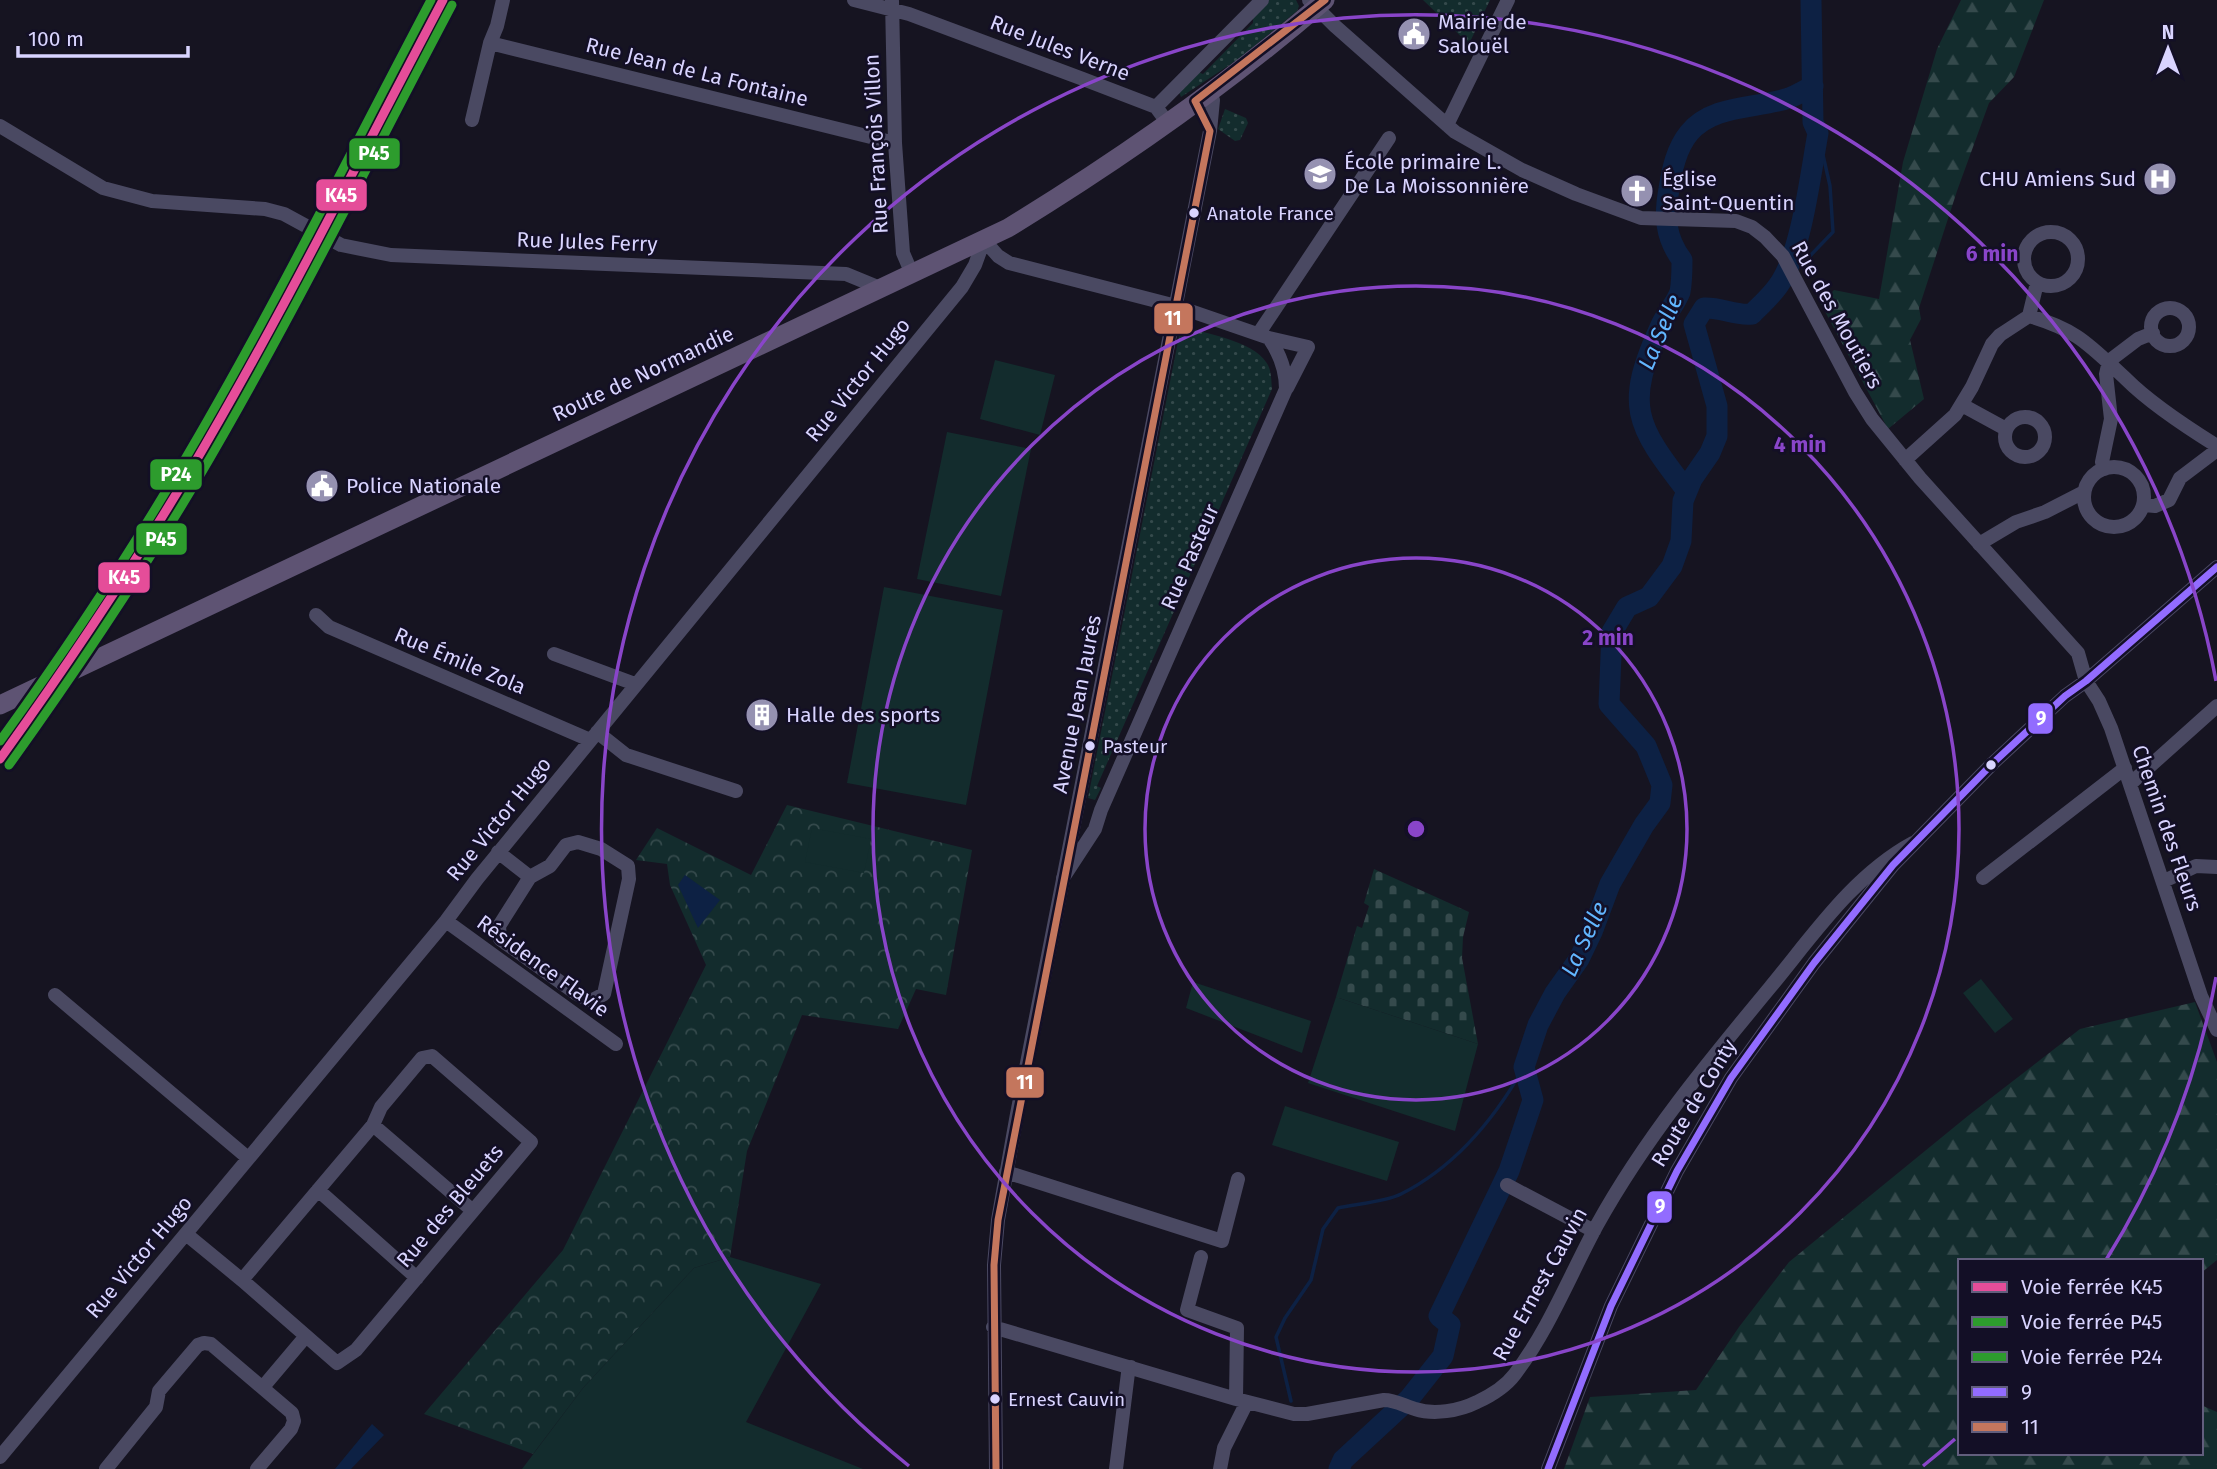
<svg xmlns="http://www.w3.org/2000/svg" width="2217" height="1469" font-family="'Fira Sans',sans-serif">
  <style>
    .grass { fill: url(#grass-dots) }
    .forest { fill: url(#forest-firs) }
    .cemetery { fill: url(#cemetery-stones) }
    .park { fill: url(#park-crowns) }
    .garden { fill: #132c2d }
    .water { fill: #0d2144 }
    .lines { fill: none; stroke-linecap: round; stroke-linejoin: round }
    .stream { stroke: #0d2144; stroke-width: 3.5 }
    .river { stroke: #0d2144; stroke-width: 21 }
    .minor { stroke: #4a4962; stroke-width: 14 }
    .major { stroke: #5e5373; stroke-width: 19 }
    .bus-1-casing { stroke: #130f26; stroke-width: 12 }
    .bus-2-casing { stroke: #130f26; stroke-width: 12 }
    .bus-1 { stroke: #926cff; stroke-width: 7 }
    .bus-2 { stroke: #c4765d; stroke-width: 7 }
    .rail-1-casing { stroke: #130f26; stroke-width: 14 }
    .rail-2-casing { stroke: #130f26; stroke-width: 14 }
    .rail-3-casing { stroke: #130f26; stroke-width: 14 }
    .rail-1 { stroke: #e54d99; stroke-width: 9 }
    .rail-2 { stroke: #2d9c2d; stroke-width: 9 }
    .rail-3 { stroke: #2d9c2d; stroke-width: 9 }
    .ring { fill: none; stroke: #8945c9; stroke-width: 3.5 }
    .bus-dot { fill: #d9d4ff; stroke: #130f26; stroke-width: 2.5 }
    .labels { text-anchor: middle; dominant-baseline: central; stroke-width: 5; stroke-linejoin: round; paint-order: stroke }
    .bus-label { font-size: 19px; fill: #d9d4ff; stroke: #130f26; text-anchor: start }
    .poi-label { font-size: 21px; fill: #d9d4ff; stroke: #130f26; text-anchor: start }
    .street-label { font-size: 21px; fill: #d9d4ff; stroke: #130f26 }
    .water-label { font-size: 23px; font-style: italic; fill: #62b6ff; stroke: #130f26 }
    .centre { fill: #8945c9; stroke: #130f26; stroke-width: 3.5 }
    .ring-label { font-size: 21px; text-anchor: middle; font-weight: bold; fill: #8945c9; stroke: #130f26; stroke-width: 5; stroke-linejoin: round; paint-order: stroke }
    .line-badge { stroke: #130f26; stroke-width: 2.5 }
    .badge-label { font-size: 19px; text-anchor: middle; font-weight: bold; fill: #fff }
  </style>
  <defs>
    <pattern id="grass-dots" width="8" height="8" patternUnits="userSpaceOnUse" patternTransform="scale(1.75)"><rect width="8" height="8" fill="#132c2d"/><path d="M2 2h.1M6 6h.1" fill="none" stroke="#354a4c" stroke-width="1.8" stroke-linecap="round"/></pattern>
    <pattern id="forest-firs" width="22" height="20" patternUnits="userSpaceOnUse" patternTransform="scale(1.75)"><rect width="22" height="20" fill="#132c2d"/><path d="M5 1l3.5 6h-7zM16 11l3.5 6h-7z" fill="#354a4c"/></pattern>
    <pattern id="cemetery-stones" width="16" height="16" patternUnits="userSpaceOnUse" patternTransform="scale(1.75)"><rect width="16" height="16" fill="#132c2d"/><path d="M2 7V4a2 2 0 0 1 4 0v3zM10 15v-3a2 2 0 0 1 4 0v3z" fill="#354a4c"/></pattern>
    <pattern id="park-crowns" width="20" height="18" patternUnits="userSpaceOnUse" patternTransform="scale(1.75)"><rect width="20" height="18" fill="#132c2d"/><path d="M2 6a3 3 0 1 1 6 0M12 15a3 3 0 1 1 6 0" fill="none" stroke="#354a4c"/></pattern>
  </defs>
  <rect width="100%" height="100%" fill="#161421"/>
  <!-- grass -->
  <path class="grass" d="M1266 0H1296L1299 6 1297 11 1240 58 1181 97 1179 92 1198 72 1203 74 1253 23V17Z
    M1423 0H1490L1469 44Z
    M1225 109 1246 118 1248 123 1240 140 1235 141 1218 129Z
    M1181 326C1204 333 1253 341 1266 362 1272 370 1271 380 1272 389L1097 786 1101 788 1095 800 1088 798Z"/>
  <!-- forest -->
  <path class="forest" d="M1961 0H2044L2014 77 1989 103 1957 191 1919 308 1921 319 1910 340 1924 399 1888 429 1821 304 1834 290 1879 299 1903 162 1937 49Z
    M2195 1002 2217 1062V1260L2201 1273V1261H1960V1453H2201V1405L2217 1412V1469H1564L1590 1397 1696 1390 1739 1327 1789 1262 1969 1115 2080 1029Z"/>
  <!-- cemetery -->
  <path class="cemetery" d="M1374 869 1469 912 1463 937 1462 958 1478 1044 1336 997 1357 926 1362 928 1369 906 1364 903Z"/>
  <!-- park -->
  <path class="park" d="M787 805 972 850 946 995 916 989 898 1029 802 1015 747 1151 730 1257 694 1268 583 1388 533 1454 424 1414 563 1250 706 965 670 885 667 864 636 860 657 828 751 875Z"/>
  <!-- garden -->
  <path class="garden" d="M995 360 1055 375 1040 435 980 419Z
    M947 432 1031 449 1001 596 917 579Z
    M884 587 1003 610 966 805 847 783Z
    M812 828 871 839 864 873 805 862Z
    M1981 979 2013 1019 1995 1033 1963 993Z
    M1193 982 1311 1021 1302 1053 1186 1008Z
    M1336 997 1478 1044 1455 1131 1308 1083Z
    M1285 1106 1399 1142 1387 1181 1272 1145Z
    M730 1257 821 1284 746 1422 863 1469H522L583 1388 694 1268Z"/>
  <!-- water -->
  <path class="water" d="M685 875 720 900 698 928 678 885Z
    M372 1424 384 1435 351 1469H335Z"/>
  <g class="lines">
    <!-- stream -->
    <path class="stream" d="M1792 258 1807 259 1833 232 1830 186 1818 133
      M1291 1401 1276 1337 1285 1318 1311 1280 1323 1229 1338 1208C1356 1204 1385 1202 1401 1194 1455 1167 1495 1118 1524 1067"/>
    <!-- river -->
    <path class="river" d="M1687 491C1635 424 1624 406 1661 325 1666 314 1676 303 1680 292 1682 282 1682 270 1682 260 1665 237 1664 216 1669 189 1672 170 1676 149 1689 133 1713 104 1756 109 1789 98 1797 95 1805 90 1813 86
      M1339 1469 1343 1460 1409 1399 1443 1356 1450 1325 1439 1316 1509 1171 1533 1100 1524 1067 1538 1025 1555 993 1579 959 1592 932 1610 884 1644 825 1660 803 1662 785 1646 746 1609 704 1612 632 1627 607 1649 597 1672 566 1681 541 1683 501 1692 479 1710 453 1717 436V406L1694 324 1704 308C1721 307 1735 316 1752 314 1761 305 1771 296 1778 286 1801 256 1811 171 1818 133L1813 122 1811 0"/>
    <!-- minor -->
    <path class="minor" d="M854 0 909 14 1083 79 1156 107 1167 122
      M1309 0 1335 26 1455 132 1522 170 1576 194 1641 218 1736 221 1752 227 1765 237 1783 256 1855 392 1872 419 1920 478 2078 653 2086 681 2099 701 2111 728 2201 996 2217 1030
      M892 1 895 143 903 253 912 274
      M490 43 895 143
      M1156 107 1262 0
      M472 120 490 43 497 26 503 0
      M1447 125 1508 0
      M0 126 103 188 152 201 265 209 284 214 341 245 391 255 846 274 880 288
      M2024 259a27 27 0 1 1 54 0a27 27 0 1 1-54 0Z
      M2151 327a19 19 0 1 1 38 0a19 19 0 1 1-38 0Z
      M2029 316 2037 283
      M1259 333 1389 138
      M1269 338 1308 347 1287 388
      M1962 405 2006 429
      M2005 437a20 20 0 1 1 40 0a20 20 0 1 1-40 0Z
      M1905 460 1955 415 1972 387 1992 344 2000 335 2029 316C2078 330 2090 346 2126 379 2150 403 2188 428 2217 446
      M2084 497a30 30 0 1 1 60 0a30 30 0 1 1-60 0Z
      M2104 469 2102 462 2111 419 2106 374 2109 361 2138 339 2153 333
      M2144 505 2155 506 2169 500 2180 478 2217 450
      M1979 544 2016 522 2045 512 2084 492
      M316 615 329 627 590 740
      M554 654 635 684
      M597 732 626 755 736 791
      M2130 784 2217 706
      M578 842 601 849 628 866 629 879 604 994 591 1001 577 994 500 939 499 926 530 877 550 866 566 845Z
      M498 852 530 877
      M1983 878 2125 768
      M2164 881 2196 866 2217 867
      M446 921 616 1044
      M55 995 248 1158
      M373 1125 473 1211
      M1006 1172 1222 1241 1238 1179
      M1507 1185 1594 1231
      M318 1190 417 1278
      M186 1234 242 1280 337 1363 356 1350 531 1142 432 1056 422 1058 381 1107 373 1125 242 1280
      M1201 1257 1187 1310 1237 1328 1236 1399
      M993 1327 1236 1399 1294 1414H1307L1384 1400C1396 1400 1404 1406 1415 1409 1434 1415 1459 1411 1477 1402 1490 1396 1506 1386 1515 1374 1549 1329 1570 1275 1597 1225 1645 1138 1709 1061 1772 985 1814 934 1854 875 1913 843
      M263 1387 306 1336
      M0 1457 446 921 477 879 962 287 975 265 984 240 998 256 1009 263 1176 306 1269 338C1280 354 1286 370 1286 389L1101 810 1095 829 1063 878
      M106 1469 156 1407 159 1391 198 1345 204 1343 211 1344 292 1413 294 1421 291 1429 257 1469
      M996 1469 994 1265 998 1220 1017 1114 1210 131 1213 100 1209 91
      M1116 1469 1128 1373 1131 1367
      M1220 1469 1224 1448 1247 1402
      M1548 1469 1611 1306 1677 1171 1731 1078 1814 963 1893 865 1993 763 2065 696 2086 681 2217 567"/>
    <!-- major -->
    <path class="major" d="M0 705 1008 228C1116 162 1229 83 1325 0"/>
    <defs>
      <path id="bus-1" d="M1548 1469 1611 1306 1677 1171 1731 1078 1814 963 1893 865 1993 763 2065 696 2086 681 2217 567"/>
      <path id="bus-2" d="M996 1469 994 1265 998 1220 1210 131 1195 101 1325 0"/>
    </defs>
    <!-- bus-1 casing -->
    <use href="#bus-1" class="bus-1-casing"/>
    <!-- bus-2 casing -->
    <use href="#bus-2" class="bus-2-casing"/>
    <!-- bus-1 -->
    <use href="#bus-1" class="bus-1"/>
    <!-- bus-2 -->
    <use href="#bus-2" class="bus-2"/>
    <defs>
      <path id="rail-1" d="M0 759C66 667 129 573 187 476 279 321 359 159 443 0"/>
      <path id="rail-2" d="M9 765C75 673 138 579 196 482 288 326 368 164 452 5"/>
      <path id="rail-3" d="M0 741C63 654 123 564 178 471 269 318 348 157 431 0"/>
    </defs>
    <!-- rail-1 casing -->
    <use href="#rail-1" class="rail-1-casing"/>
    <!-- rail-2 casing -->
    <use href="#rail-2" class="rail-2-casing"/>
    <!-- rail-3 casing -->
    <use href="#rail-3" class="rail-3-casing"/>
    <!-- rail-1 -->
    <use href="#rail-1" class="rail-1"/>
    <!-- rail-2 -->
    <use href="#rail-2" class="rail-2"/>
    <!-- rail-3 -->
    <use href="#rail-3" class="rail-3"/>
  </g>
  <!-- distance rings -->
  <g class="ring">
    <circle cx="1416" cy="829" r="271"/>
    <circle cx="1416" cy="829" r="543"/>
    <path d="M2216 977A814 814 0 0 1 2106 1260M1955 1439A814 814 0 0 1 1923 1466M909 1466A814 814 0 1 1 2216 681"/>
  </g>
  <!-- icons -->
  <defs>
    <symbol id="civic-disc" viewBox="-11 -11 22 22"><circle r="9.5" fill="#9591b1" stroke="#130f26"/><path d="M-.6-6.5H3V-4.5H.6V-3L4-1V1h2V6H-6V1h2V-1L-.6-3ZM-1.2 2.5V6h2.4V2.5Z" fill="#fff"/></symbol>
    <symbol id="school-disc" viewBox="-11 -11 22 22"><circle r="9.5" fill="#9591b1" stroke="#130f26"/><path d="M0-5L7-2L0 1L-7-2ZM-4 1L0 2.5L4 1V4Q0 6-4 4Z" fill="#fff"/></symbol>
    <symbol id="hospital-disc" viewBox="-11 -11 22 22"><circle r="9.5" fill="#9591b1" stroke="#130f26"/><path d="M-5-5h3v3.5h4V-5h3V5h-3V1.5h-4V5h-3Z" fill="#fff"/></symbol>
    <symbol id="church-disc" viewBox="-11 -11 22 22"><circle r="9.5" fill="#9591b1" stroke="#130f26"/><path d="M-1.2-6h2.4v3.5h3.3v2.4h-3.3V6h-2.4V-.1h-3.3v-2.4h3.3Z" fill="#fff"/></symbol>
    <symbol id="building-disc" viewBox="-11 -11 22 22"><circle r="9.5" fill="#9591b1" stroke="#130f26"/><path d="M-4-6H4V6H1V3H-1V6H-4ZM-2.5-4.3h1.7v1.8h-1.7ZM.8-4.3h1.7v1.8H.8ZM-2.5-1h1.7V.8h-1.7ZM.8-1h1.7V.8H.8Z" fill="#fff"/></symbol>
  </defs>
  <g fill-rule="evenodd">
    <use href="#civic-disc" x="1395" y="15" width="38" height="38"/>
    <use href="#school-disc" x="1301" y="155" width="38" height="38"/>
    <use href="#hospital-disc" x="2141" y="160" width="38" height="38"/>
    <use href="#church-disc" x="1618" y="172" width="38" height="38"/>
    <use href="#civic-disc" x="303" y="467" width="38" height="38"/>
    <use href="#building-disc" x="743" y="696" width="38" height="38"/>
  </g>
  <!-- markers -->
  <g class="bus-dot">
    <circle cx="1194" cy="213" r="6"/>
    <circle cx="1090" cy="746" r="6"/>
    <circle cx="1991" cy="765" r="6"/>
    <circle cx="995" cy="1399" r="6"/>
  </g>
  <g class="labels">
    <!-- bus labels -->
    <g class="bus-label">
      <text x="1207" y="213">Anatole France</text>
      <text x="1103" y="746">Pasteur</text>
      <text x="1008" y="1399">Ernest Cauvin</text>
    </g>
    <!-- poi labels -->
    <g class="poi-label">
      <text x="1438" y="22">Mairie de<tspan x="1438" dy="24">Salouël</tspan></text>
      <text x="1344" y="162">École primaire L.<tspan x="1344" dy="24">De La Moissonnière</tspan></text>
      <text x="1662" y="179">Église<tspan x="1662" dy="24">Saint-Quentin</tspan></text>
      <text x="2136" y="179" text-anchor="end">CHU Amiens Sud</text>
      <text x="346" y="486">Police Nationale</text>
      <text x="786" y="715">Halle des sports</text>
    </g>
    <!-- street labels -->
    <g class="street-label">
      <text transform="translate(1060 48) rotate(21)">Rue Jules Verne</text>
      <text transform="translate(697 72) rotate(14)">Rue Jean de La Fontaine</text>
      <text transform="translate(876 144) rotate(-93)">Rue François Villon</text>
      <text transform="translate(587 242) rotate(2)">Rue Jules Ferry</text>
      <text transform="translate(1837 315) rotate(61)">Rue des Moutiers</text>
      <text transform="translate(643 374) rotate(-25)">Route de Normandie</text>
      <text transform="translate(858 380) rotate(-51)">Rue Victor Hugo</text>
      <text transform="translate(1190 557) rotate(-66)">Rue Pasteur</text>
      <text transform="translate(460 661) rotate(23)">Rue Émile Zola</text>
      <text transform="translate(1077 704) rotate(-79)">Avenue Jean Jaurès</text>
      <text transform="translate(499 819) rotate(-51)">Rue Victor Hugo</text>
      <text transform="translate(2167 828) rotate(71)">Chemin des Fleurs</text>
      <text transform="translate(543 966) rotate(36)">Résidence Flavie</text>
      <text transform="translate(1694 1103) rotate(-59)">Route de Conty</text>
      <text transform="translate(450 1206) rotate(-50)">Rue des Bleuets</text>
      <text transform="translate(139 1257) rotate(-50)">Rue Victor Hugo</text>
      <text transform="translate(1540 1284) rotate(-61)">Rue Ernest Cauvin</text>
    </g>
    <!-- water labels -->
    <g class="water-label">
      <text transform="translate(1660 332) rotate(-67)">La Selle</text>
      <text transform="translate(1584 939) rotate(-65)">La Selle</text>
    </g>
  </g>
  <circle cx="1416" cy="829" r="10" class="centre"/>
  <g class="ring-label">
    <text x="1992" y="261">6 min</text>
    <text x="1800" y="452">4 min</text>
    <text x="1608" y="645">2 min</text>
  </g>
  <g class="line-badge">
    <rect x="348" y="137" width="53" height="33" rx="7" fill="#2d9c2d"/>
    <rect x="315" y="178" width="53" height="34" rx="7" fill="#e54d99"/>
    <rect x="1153" y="302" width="41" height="33" rx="7" fill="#c4765d"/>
    <rect x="149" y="458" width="54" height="33" rx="7" fill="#2d9c2d"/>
    <rect x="135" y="522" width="53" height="34" rx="7" fill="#2d9c2d"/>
    <rect x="97" y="561" width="54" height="33" rx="7" fill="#e54d99"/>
    <rect x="2027" y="702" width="27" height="33" rx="7" fill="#926cff"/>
    <rect x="1005" y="1066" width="40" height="33" rx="7" fill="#c4765d"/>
    <rect x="1646" y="1190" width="27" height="34" rx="7" fill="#926cff"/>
  </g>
  <g class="badge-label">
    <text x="374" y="160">P45</text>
    <text x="341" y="202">K45</text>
    <text x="1173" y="325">11</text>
    <text x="176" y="481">P24</text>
    <text x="161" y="546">P45</text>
    <text x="124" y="584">K45</text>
    <text x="2041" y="725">9</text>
    <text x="1025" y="1089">11</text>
    <text x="1660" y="1213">9</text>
  </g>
  <!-- legend -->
  <rect x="1958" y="1259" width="245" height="196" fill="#130f26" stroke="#625e7d" stroke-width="2"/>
  <rect x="1972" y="1282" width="35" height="10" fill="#e54d99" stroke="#625e7d" stroke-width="2"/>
  <text x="2021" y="1294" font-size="21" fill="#d9d4ff">Voie ferrée K45</text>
  <rect x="1972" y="1317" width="35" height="10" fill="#2d9c2d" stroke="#625e7d" stroke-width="2"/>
  <text x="2021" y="1329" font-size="21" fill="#d9d4ff">Voie ferrée P45</text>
  <rect x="1972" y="1352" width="35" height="10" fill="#2d9c2d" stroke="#625e7d" stroke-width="2"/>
  <text x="2021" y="1364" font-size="21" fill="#d9d4ff">Voie ferrée P24</text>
  <rect x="1972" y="1387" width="35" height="10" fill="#926cff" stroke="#625e7d" stroke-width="2"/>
  <text x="2021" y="1399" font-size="21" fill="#d9d4ff">9</text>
  <rect x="1972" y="1422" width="35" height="10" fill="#c4765d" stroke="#625e7d" stroke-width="2"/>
  <text x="2021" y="1434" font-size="21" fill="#d9d4ff">11</text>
  <!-- north arrow -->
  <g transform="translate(2168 49)" stroke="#130f26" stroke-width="5" paint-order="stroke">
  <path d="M0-5L12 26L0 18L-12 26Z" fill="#d9d4ff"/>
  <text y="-10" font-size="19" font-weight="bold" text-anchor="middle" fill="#d9d4ff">N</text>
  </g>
  <!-- scale -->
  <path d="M18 46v10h170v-10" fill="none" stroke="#d9d4ff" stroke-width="3.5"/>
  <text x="28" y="46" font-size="21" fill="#d9d4ff" stroke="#130f26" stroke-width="5" paint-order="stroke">100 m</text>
</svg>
